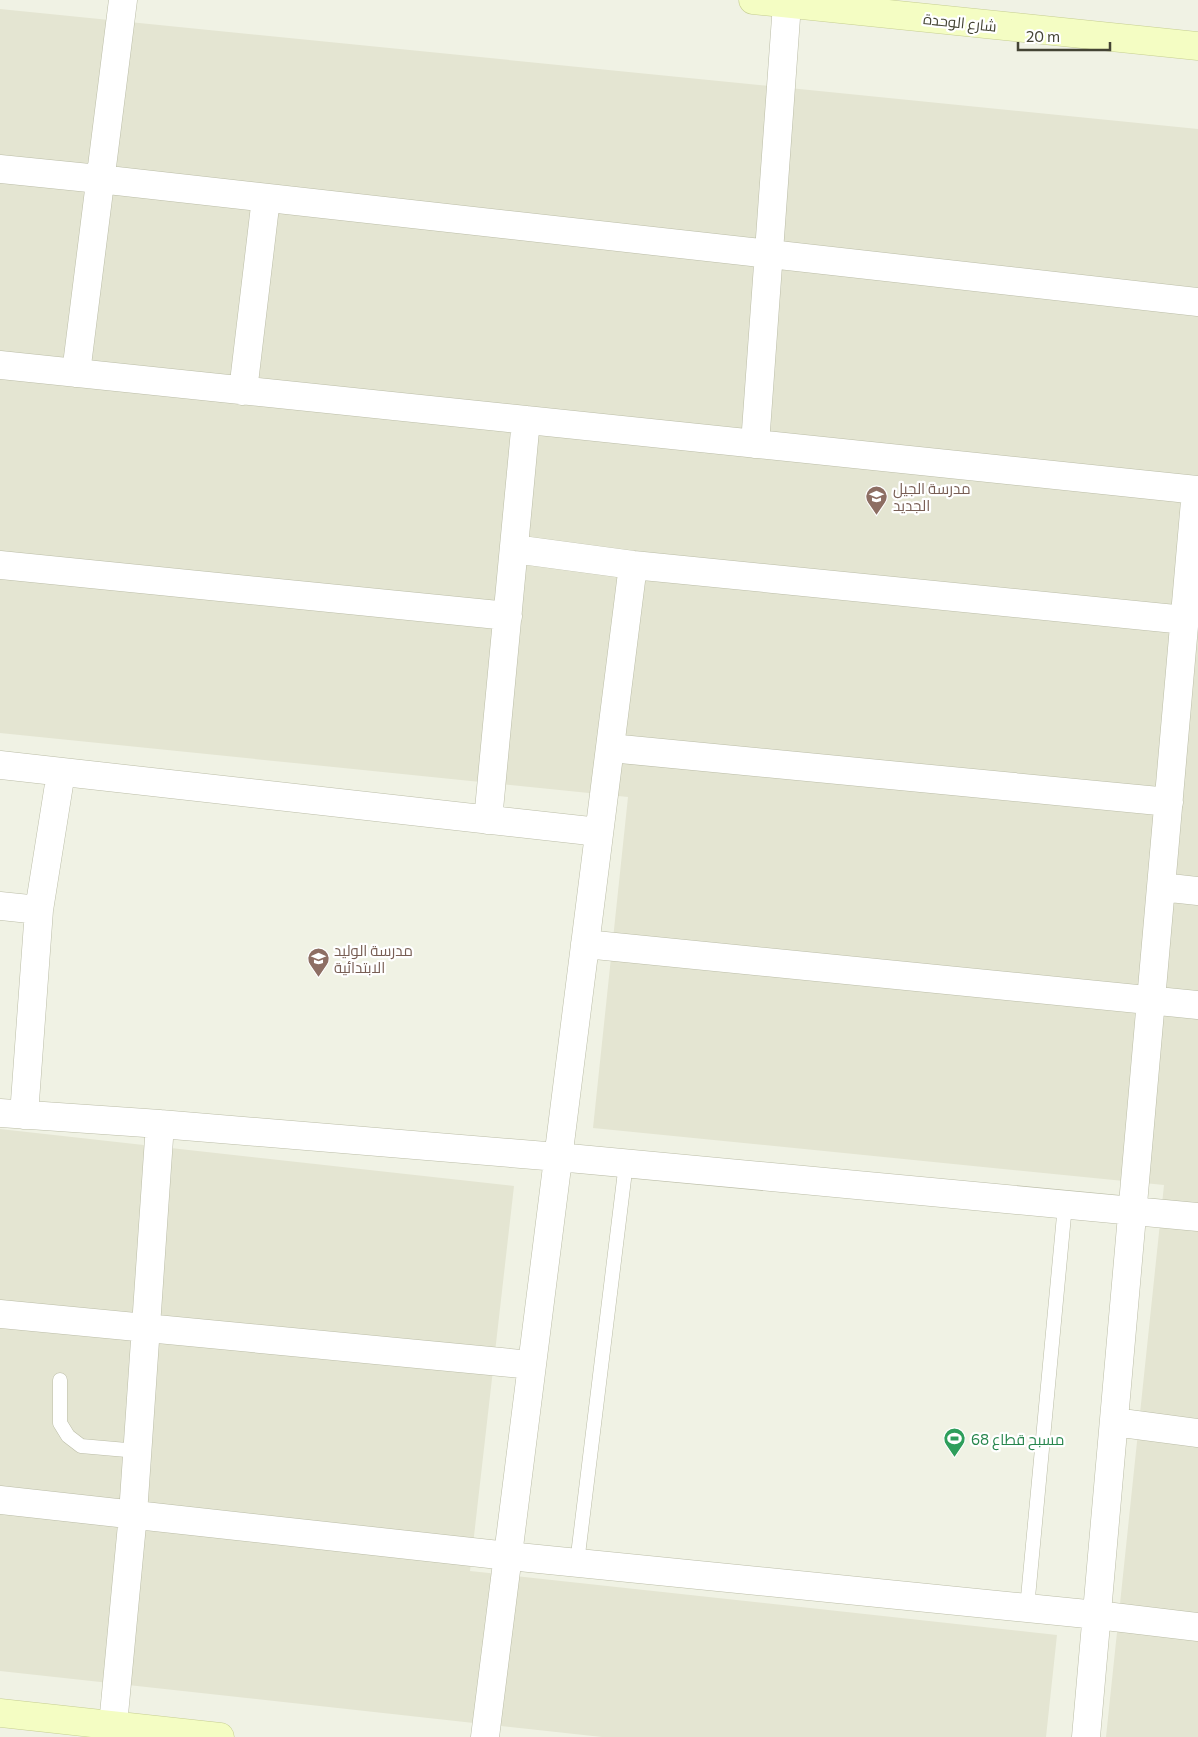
<svg xmlns="http://www.w3.org/2000/svg" width="1198" height="1737" font-family="Commissioner,Cairo,sans-serif">
  <style>
    .residential { fill: #e4e5d2 }
    .lines { fill: none; stroke-linecap: round; stroke-linejoin: round }
    .lane-casing { stroke: #bbbda7; stroke-width: 15 }
    .street-casing { stroke: #bbbda7; stroke-width: 29 }
    .secondary-casing { stroke: #c6ce92; stroke-width: 29 }
    .lane { stroke: #fff; stroke-width: 14 }
    .street { stroke: #fff; stroke-width: 28 }
    .secondary { stroke: #f4fdc3; stroke-width: 28 }
    .labels { text-anchor: middle; dominant-baseline: central; stroke-width: 4.5; stroke-linejoin: round; paint-order: stroke }
    .street-label { font-size: 15px; fill: #444434; stroke: #fff }
    .education-label { font-size: 15px; fill: #785e54; stroke: #fff; text-anchor: start }
    .leisure-label { font-size: 15px; fill: #27864d; stroke: #fff; text-anchor: start }
  </style>
  <rect width="100%" height="100%" fill="#f0f2e4"/>
  <!-- residential -->
  <path class="residential" d="M0 9 1198 129V1737H1106L1164 1185 593 1128 628 797 0 733Z
    M0 1129 514 1186 470 1571 1057 1635 1046 1737H602L0 1671Z"/>
  <g class="lines">
    <defs>
      <path id="lane" d="M60 1380V1423L68 1436 81 1446 138 1451
        M577 1563 626 1163
        M1027 1608 1065 1205"/>
      <path id="street" d="M0 169 99 179 1198 302
        M0 365 1198 490
        M76 373 123 0
        M243 391 266 198
        M755 444 787 4
        M514 549 633 565 1185 620
        M0 565 508 616
        M610 748 1169 802
        M0 765 599 832
        M488 820 526 420
        M1161 887 1198 891
        M0 906 39 910
        M585 944 1198 1005
        M0 1113 160 1124 558 1157 1198 1217
        M24 1115 39 910 61 772
        M0 1314 532 1365
        M1114 1422 1198 1433
        M0 1500 508 1556 1097 1615 1198 1627
        M113 1725 133 1514 160 1124
        M485 1737 633 565
        M1086 1737 1196 490"/>
      <path id="secondary" d="M753 0 1198 46
        M0 1713 220 1737"/>
    </defs>
    <!-- lane casing -->
    <use href="#lane" class="lane-casing"/>
    <!-- street casing -->
    <use href="#street" class="street-casing"/>
    <!-- secondary casing -->
    <use href="#secondary" class="secondary-casing"/>
    <!-- lane -->
    <use href="#lane" class="lane"/>
    <!-- street -->
    <use href="#street" class="street"/>
    <!-- secondary -->
    <use href="#secondary" class="secondary"/>
  </g>
  <!-- icons -->
  <defs>
    <symbol id="school-pin" viewBox="-11 -11 22 30"><path d="M0 17L-7.5 6A9.5 9.5 0 1 1 7.5 6Z" fill="#8d6e63" stroke="#fff"/><path d="M0-5L7-2L0 1L-7-2ZM-4 1L0 2.5L4 1V4Q0 6-4 4Z" fill="#fff"/></symbol>
    <symbol id="stadium-pin" viewBox="-11 -11 22 30"><path d="M0 17L-7.5 6A9.5 9.5 0 1 1 7.5 6Z" fill="#2e9e5b" stroke="#fff"/><path d="M0-5a6.5 5 0 1 0 0 10a6.5 5 0 1 0 0-10ZM-3.5-1.8h7v3.6h-7Z" fill="#fff"/></symbol>
  </defs>
  <g fill-rule="evenodd">
    <use href="#school-pin" x="864" y="484" width="25" height="34"/>
    <use href="#school-pin" x="306" y="946" width="25" height="34"/>
    <use href="#stadium-pin" x="942" y="1426" width="25" height="34"/>
  </g>
  <g class="labels">
    <!-- street labels -->
    <g class="street-label">
      <text transform="translate(960 22) rotate(6)">شارع الوحدة</text>
    </g>
    <!-- education labels -->
    <g class="education-label">
      <text x="893" y="488">مدرسة الجيل<tspan x="893" dy="17">الجديد</tspan></text>
      <text x="334" y="950">مدرسة الوليد<tspan x="334" dy="17">الابتدائية</tspan></text>
    </g>
    <!-- leisure labels -->
    <g class="leisure-label">
      <text x="971" y="1439">مسبح قطاع 68</text>
    </g>
  </g>
  <!-- scale -->
  <path d="M1018 42v8h92v-8" fill="none" stroke="#444434" stroke-width="2.5"/>
  <text x="1026" y="42" font-size="15" fill="#444434" stroke="#ffffff" stroke-width="4" paint-order="stroke">20 m</text>
</svg>
